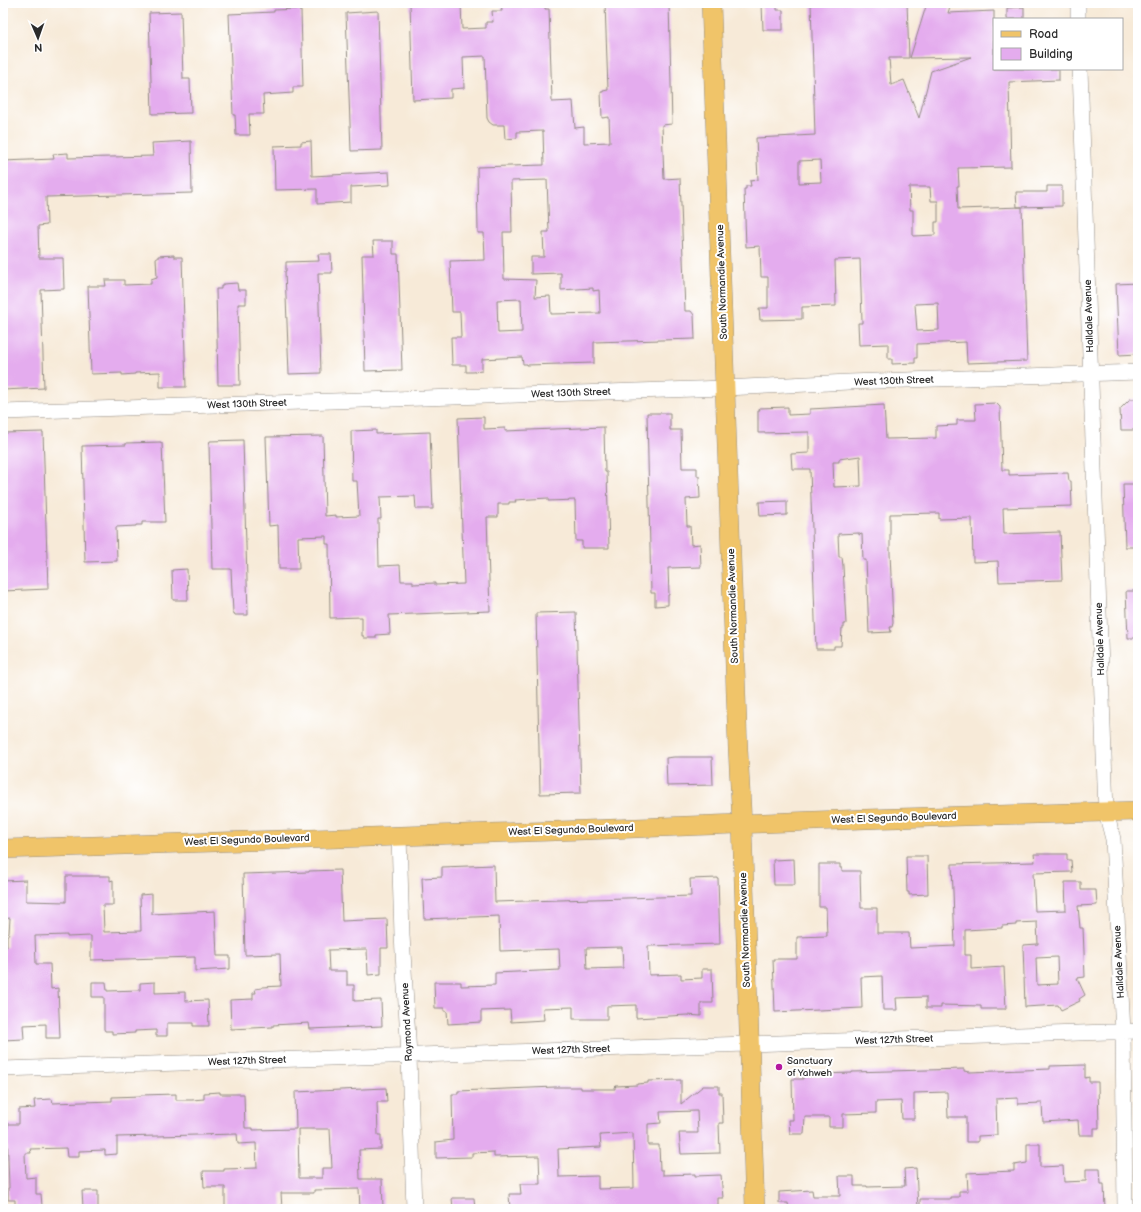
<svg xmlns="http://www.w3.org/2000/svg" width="1141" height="1212" font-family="'Balsamiq Sans',sans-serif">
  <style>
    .building { fill: #e4acee; fill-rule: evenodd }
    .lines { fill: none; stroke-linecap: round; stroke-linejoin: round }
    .minor-casing { stroke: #918a82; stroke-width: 16 }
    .major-casing { stroke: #918a82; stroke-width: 20 }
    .minor { stroke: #fff; stroke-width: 15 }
    .major { stroke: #f0c469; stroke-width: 19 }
    .poi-dot { fill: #b5179e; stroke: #fff; stroke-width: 1.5 }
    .labels { text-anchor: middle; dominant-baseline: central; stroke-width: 4; stroke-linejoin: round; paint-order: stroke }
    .street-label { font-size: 10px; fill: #2b2b2b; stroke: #fff }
    .poi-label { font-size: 10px; fill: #2b2b2b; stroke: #fff; text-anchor: start }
  </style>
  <rect width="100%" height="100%" fill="#fff"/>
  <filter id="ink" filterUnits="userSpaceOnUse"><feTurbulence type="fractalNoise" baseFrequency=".025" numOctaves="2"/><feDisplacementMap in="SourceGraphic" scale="8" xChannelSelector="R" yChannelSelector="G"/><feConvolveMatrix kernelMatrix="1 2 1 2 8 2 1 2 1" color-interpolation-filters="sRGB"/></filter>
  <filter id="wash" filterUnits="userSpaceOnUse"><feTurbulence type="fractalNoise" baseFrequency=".012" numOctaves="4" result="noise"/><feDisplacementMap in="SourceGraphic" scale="16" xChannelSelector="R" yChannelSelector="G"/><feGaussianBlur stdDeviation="0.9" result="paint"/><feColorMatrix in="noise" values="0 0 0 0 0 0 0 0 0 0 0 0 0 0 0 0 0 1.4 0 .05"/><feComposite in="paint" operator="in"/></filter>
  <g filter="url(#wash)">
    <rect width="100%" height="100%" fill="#f7ead8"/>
    <g id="blocks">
      <!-- building -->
      <path class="building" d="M410 3H461L462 29 486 28V22H493L492 11H502L501 3H545V9H549L552 102 573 101 575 128 584 127V143L610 142 609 117 602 118 601 92H603V91L608 90 605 3H669L672 124 662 125 664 179 680 178 685 311H691L694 315 695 339 594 342V363L527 365V364H523L522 357 482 359V371L473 372H466V365H452L451 337H461L460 312H452L450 261 485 260 484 233H478L477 167 544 165 543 132V131L517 132V138L505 139 504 125H493L489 122 487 118 485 56 463 57 464 88 451 89V98L413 100ZM547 180 549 232H543L544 257H531V274L561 273V290L593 288V291L599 290 600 313 551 314 550 296 535 297 536 280 504 279 503 232H512L511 181ZM521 299 522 332 498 333 497 300Z
        M777 3V10H783V30H763L762 4Z
        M811 3H907L909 58H889L891 85 904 80 919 118 931 71 971 57 910 58 927 3H951L948 13 994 11V69H1059V80L1009 82 1011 167 958 168 959 186H957L958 209 1022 207 1027 361 967 363 966 342 917 344V358H915V363L892 364V359H888V344L859 345 858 323H862V321L860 259 835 260 836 306 802 307V319L760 320 759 308H768V277H761L760 246 746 247 744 189H746V186H751L750 181 758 180 756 138 815 135ZM820 160 821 182 799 183V161ZM909 187H930L931 201H938V222H935V235L913 236V210H910ZM938 303 939 330 917 331 915 304Z
        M1024 7V19H1007V8Z
        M299 9V11H301L303 87H293V93L263 95 264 114H249L250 135H236L235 115H233L229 14 274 12V10Z
        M378 11 382 150 351 151 346 13Z
        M181 12 183 79H190L191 113 152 114 149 13Z
        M191 141 192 193 46 197 47 225 38 226 39 258H63L64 289 41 290 44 388 3 390V161L54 159 53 154 68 153V158L153 156 152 143Z
        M311 141 312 176 389 172 390 185 351 187V202L317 204V189L275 190 274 146 301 145V142Z
        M1047 186H1062V206L1017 207 1016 192H1047Z
        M373 241H393V254H398L402 370 365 371 362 255H374Z
        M318 254H331L332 273H318L321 373 289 374 285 271H286V262L319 261Z
        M174 255V257H182L186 387H160V372L135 373V374L122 375V373L91 374 88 286H106L105 280H124V285L151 284V279L157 277 156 258H158V256Z
        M237 283 238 290H246V304H238L240 385H218L216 289H221V286H223V284Z
        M1138 283V354L1119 355 1116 284Z
        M1130 399H1138V430H1121L1120 409Z
        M996 403 1000 407 1002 470H1009V475L1068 473 1069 481H1071L1072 506 1003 508 1004 534 1060 532 1062 580 999 582 998 561 973 562 972 518 939 519V513L890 514V553L893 623 892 627H890L891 632 869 633 866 560H863L862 534 859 535V533L838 534 839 557H842L843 566 846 624H844V628H842L841 646H834V649H816L810 469H792L791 454 809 453V432L758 433V410H760L759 408 788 407V415L810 414V409L884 405 886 439 936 438V426L957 425V420H976L975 404ZM860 456 861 486 834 487 833 462H839V459Z
        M647 413H670V430H681L682 468H697V476H699L700 498 686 499 687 526H690L691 545 700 544 701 567 668 568 669 595H668V605L655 606V593H651Z
        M484 417V429L505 428V431L604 427 605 472H607L609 548H582V541H576L575 500 548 501V498L515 500 516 502H509V504H498V517H487L490 611 389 615 390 634 376 635V638H364V636H362V617L330 618 329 544H326V536L298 537 299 569H279L278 525 269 526 266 437 323 436 325 516 336 515V517L359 516 357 481H352L351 431 376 430V434L430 432 433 509H416L415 496 380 497 381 519H378V521L379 566 400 565 401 581H413V584L435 583V585L464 584 458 418Z
        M43 432 48 589 3 591V433Z
        M243 440 248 615H235L234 613H233L231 569H212L209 444 210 441Z
        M161 442V443H162L165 522H142V525H136V526L116 527 117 561 85 562 82 446 126 445V443Z
        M1123 484H1138V547H1125Z
        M787 501V515L760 516 759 502Z
        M187 569 188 600H173L172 570Z
        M1126 591H1138V638H1128Z
        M576 612 581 793 540 794 536 613Z
        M674 757H712L713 785 667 786 666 758Z
        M1034 854H1067V860H1071L1072 872 1033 873 1035 911 1066 910 1065 882H1081V890H1096L1097 905 1078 906 1080 928H1083L1085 977 1077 978 1085 995 1079 999 1080 1001 1061 1010 1058 1005 1025 1007 1023 945 1038 944 1037 922 1016 923V925L1002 926V928L965 930V955H971V969L1004 967 1006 1009H981V1006L941 1005V1008H926V997L896 998 897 1010H883L882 976 861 977 862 1008 775 1012 773 959H797V937L827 936 826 907H819V864H840V868H842V871H860L861 908H877V933H909L910 948 955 946 952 864 1035 862ZM1057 957 1058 984 1037 985 1036 958Z
        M906 856H927L928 894 909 895V892H907Z
        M794 859 795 885H774L773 860Z
        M494 865 495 902 691 896 690 879 718 878 720 944 648 946 649 975 681 974V979L702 978V969H712L713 1003H701V1016L687 1015 636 1018V1005L607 1006V1019H573V1007L543 1008 544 1020 511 1022 510 1010 481 1011V1022L448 1024 447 1011H444V1008H435L434 982H461V986L495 985V973L560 970 559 949 500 951 499 916 424 919 422 878 442 877V867ZM622 947 623 968 587 969 586 948Z
        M340 870 342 921 387 919 388 948H381V974L368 975 367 949 328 950 329 971H347V985H354V1001L381 1000 382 1026 310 1029 309 1023 273 1025V1027L231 1029 230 1000 253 999V993H256L255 989 262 988V987L281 986 280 954 245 955 243 874 309 872V871Z
        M66 876H110V881L113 880V905H103L104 932 141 931 140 895 152 894V914L215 911 217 956H230V969L195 971V957L91 960V936L67 937V935L35 936 36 964H50L51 989 58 988 60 1038H46V1024L23 1025 24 1039 3 1040V947H7V936L9 933 10 918 3 919V881L26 880V901L66 902Z
        M92 982H106L107 991 140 990V983L155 982V993L185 992V1001L208 1000 209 1026H193V1023H167V1036H156V1030L135 1031V1033L112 1034V1031H105L104 1029V997H92Z
        M1085 1065V1078L1089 1077V1082H1098L1099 1128H1094V1135H1079L1078 1120 1043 1122 1042 1103 1018 1104V1098L996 1099 997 1135 978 1136V1142H966V1117H948L947 1092 914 1093V1119H902L901 1101 876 1102V1113L843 1114V1127H829V1117H805L804 1134H790L789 1120H793L792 1079H803V1077L819 1076V1074L852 1073V1072L964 1069V1071L970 1072 1050 1069V1066Z
        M681 1080V1104L703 1086H719V1093H722L723 1123H719L720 1153 681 1154 679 1133H698L697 1111 660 1112 661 1123 648 1124V1145H659L660 1170H663V1175L695 1174V1176L721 1175 723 1198H718V1209H510L509 1194H521L520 1184H540L539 1156 494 1157V1152L472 1153V1157L436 1158V1142L453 1140 452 1094H458V1091L555 1087H581V1089H615V1087L616 1086 637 1085V1084L648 1083V1081ZM633 1133 634 1188 598 1189V1176L559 1177 558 1149 601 1147 600 1135Z
        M386 1088 387 1102H377L378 1135H381V1149L359 1150 360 1179H382L383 1209H360L359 1189 314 1190V1193H281L282 1209H258V1207H225V1187H204L203 1171H224V1169L257 1168 256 1143 238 1144 237 1134 117 1137V1154L105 1155V1150L79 1151V1157H67L66 1148 30 1149 31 1153H25L26 1178 36 1177V1194H41L42 1206 37 1207 38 1209H15V1200H8V1188H9L7 1128H8V1124H19V1109L35 1108 34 1100 52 1099 53 1103 112 1101V1097L141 1096V1095L176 1094V1100H192L204 1099V1093L220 1092V1094H244L245 1128H253V1130L296 1129 295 1092ZM298 1129H330L332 1168H322V1178H299Z
        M1027 1144H1040V1167L1063 1166 1064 1182 1086 1181V1169H1100L1101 1184H1104L1105 1209H920V1199H951V1197H959V1191H968L967 1173 1014 1171V1165L1027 1163Z
        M916 1168 918 1209H789L788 1203H779V1192L812 1190 813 1196H840L839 1176H854V1186H867V1187L905 1186 904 1169Z
        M82 1191H98V1208H83Z
        M452 1198H474L475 1209H453Z"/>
    </g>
  </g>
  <g filter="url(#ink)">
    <use href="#blocks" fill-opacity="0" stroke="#918a82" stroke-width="1"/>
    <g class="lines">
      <defs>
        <path id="minor" d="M1078 3V19
          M1080 69 1106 812 1113 839 1123 1032 1125 1209
          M3 412 725 388 849 382 1138 372
          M399 836 402 935 409 1056 414 1209
          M3 1069 1138 1031"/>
        <path id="major" d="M711 3 738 749 742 824 755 1209
          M3 849 585 830 865 819 1138 811"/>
      </defs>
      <!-- minor casing -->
      <use href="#minor" class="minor-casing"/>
      <!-- major casing -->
      <use href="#major" class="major-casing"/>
      <!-- minor -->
      <use href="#minor" class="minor"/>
      <!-- major -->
      <use href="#major" class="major"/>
    </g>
  </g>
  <!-- markers -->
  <circle class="poi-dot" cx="779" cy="1067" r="4"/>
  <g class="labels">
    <!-- street labels -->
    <g class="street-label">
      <text transform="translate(722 282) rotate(-92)">South Normandie Avenue</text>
      <text transform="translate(1089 316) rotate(-92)">Halldale Avenue</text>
      <text transform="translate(894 381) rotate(-2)">West 130th Street</text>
      <text transform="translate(571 393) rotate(-2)">West 130th Street</text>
      <text transform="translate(247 404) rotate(-2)">West 130th Street</text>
      <text transform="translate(733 606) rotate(-92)">South Normandie Avenue</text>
      <text transform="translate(1100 639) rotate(-92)">Halldale Avenue</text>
      <text transform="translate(894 818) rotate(-2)">West El Segundo Boulevard</text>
      <text transform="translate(571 830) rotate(-2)">West El Segundo Boulevard</text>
      <text transform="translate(247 840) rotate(-2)">West El Segundo Boulevard</text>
      <text transform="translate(745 930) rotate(-92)">South Normandie Avenue</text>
      <text transform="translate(1119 962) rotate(-93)">Halldale Avenue</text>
      <text transform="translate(407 1022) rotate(-93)">Raymond Avenue</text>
      <text transform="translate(894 1040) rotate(-2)">West 127th Street</text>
      <text transform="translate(571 1050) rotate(-2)">West 127th Street</text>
      <text transform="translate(247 1061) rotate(-2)">West 127th Street</text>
    </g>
    <!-- poi labels -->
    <g class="poi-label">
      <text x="787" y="1061">Sanctuary<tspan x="787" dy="12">of Yahweh</tspan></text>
    </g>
  </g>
  <!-- margin -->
  <rect width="1141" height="1212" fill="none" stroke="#fff" stroke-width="16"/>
  <!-- legend -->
  <rect x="993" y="18" width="130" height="52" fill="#ffffff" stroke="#aaaaaa"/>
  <rect x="1001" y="31" width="20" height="6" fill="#f0c469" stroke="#aaaaaa"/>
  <text x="1029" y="38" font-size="12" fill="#2b2b2b">Road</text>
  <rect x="1001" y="48" width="20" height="12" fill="#e4acee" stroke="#aaaaaa"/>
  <text x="1029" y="58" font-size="12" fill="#2b2b2b">Building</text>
  <!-- north arrow -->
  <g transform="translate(38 38) rotate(178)" stroke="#ffffff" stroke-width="3" paint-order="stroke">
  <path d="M0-3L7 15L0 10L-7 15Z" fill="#2b2b2b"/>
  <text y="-6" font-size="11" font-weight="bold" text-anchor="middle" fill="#2b2b2b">N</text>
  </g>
</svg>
